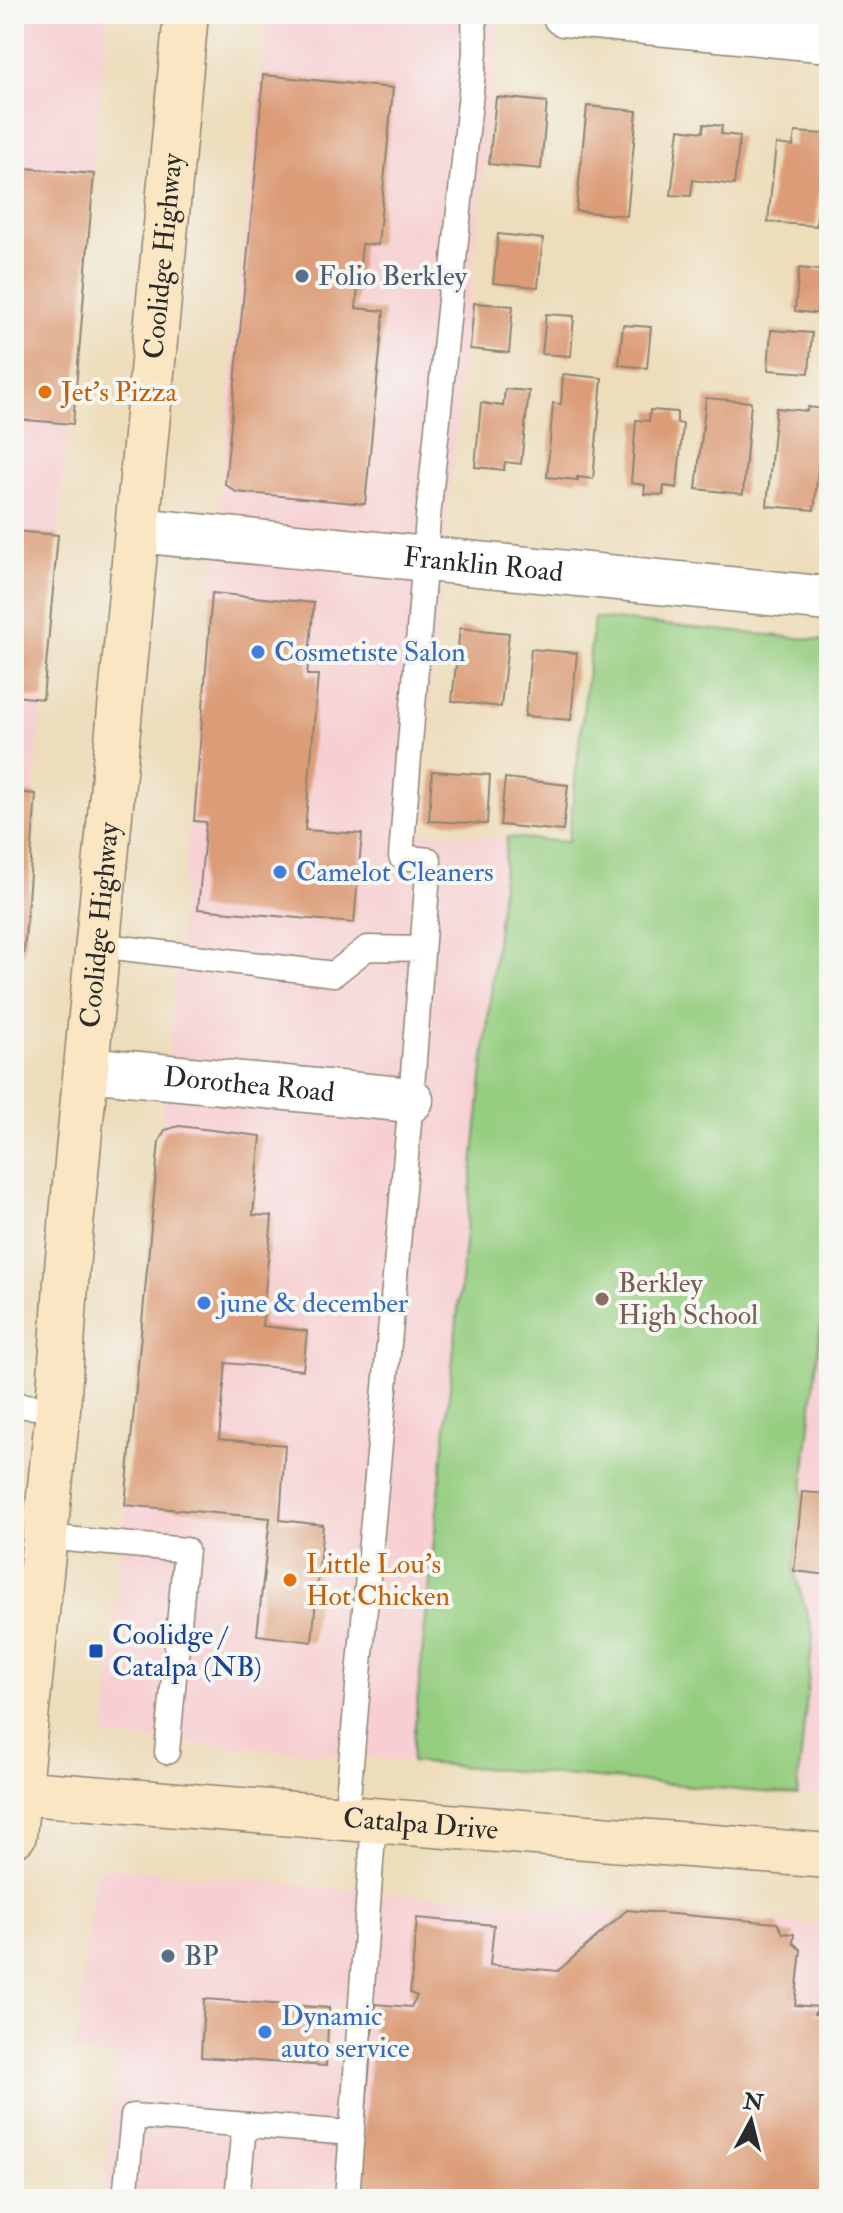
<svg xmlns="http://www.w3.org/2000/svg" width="843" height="2213" font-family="'IM FELL Double Pica',serif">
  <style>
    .built { fill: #f7cfd2 }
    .green { fill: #96ce80; stroke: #607c56; stroke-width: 2 }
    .building { fill: #dc9c77 }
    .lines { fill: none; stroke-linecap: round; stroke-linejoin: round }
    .lane-casing { stroke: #8c8473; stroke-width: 27 }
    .street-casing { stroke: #8c8473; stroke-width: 47 }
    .secondary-casing { stroke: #8c8473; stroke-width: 47 }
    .lane { stroke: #fff; stroke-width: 24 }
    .street { stroke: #fff; stroke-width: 44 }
    .secondary { stroke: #fbe6c4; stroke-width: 44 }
    .service-dot { fill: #5c6f8a; stroke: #f6f6f2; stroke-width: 3 }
    .food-dot { fill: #e8710a; stroke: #f6f6f2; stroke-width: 3 }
    .shop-dot { fill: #3f7fe0; stroke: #f6f6f2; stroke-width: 3 }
    .education-dot { fill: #8d6e63; stroke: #f6f6f2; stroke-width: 3 }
    .transit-dot { fill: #1a4fb4; stroke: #f6f6f2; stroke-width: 3 }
    .labels { text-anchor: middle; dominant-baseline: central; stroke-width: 8; stroke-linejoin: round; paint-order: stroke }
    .street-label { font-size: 28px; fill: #2b2b2b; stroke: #f6f6f2 }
    .service-label { font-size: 28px; fill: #4e5e75; stroke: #f6f6f2; text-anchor: start }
    .food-label { font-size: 28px; fill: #c56008; stroke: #f6f6f2; text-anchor: start }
    .shop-label { font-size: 28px; fill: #366cbe; stroke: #f6f6f2; text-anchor: start }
    .education-label { font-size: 28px; fill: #785e54; stroke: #f6f6f2; text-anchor: start }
    .transit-label { font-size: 28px; fill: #164399; stroke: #f6f6f2; text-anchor: start }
  </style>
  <rect width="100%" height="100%" fill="#f6f6f2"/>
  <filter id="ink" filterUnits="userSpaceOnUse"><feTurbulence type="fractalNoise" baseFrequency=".0125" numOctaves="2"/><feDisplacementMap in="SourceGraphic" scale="16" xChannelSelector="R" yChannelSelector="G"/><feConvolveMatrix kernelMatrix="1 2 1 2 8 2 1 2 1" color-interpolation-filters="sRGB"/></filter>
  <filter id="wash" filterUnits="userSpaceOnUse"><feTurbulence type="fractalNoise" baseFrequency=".006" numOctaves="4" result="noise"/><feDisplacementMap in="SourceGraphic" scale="32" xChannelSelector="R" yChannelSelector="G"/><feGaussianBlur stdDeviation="1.8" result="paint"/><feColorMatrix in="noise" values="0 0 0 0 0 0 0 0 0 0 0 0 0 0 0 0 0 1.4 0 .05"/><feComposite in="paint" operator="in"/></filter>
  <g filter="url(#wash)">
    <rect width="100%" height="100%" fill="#edddbb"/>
    <!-- built -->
    <path class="built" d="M14 14H108L14 999Z
      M265 14H500L438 603 419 831 567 842 594 618 829 641V1797L104 1736Z
      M105 1867 343 1889 829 1926V2199H102L116 2058 75 2052 95 1872Z"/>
    <!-- green -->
    <path class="green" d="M594 618 829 641V1248L794 1571 813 1634 797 1795 411 1762 507 837 568 842Z"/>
    <g id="blocks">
      <!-- building -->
      <path class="building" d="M263 75 393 88 378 245 362 244 356 308 384 311 365 504 236 492 225 484 256 169Z
        M496 97 547 102 541 169 489 164Z
        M587 106 637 111 627 216 576 211Z
        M704 124 722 126 721 134 740 136 734 185 693 180 691 196 671 195 679 129 703 132Z
        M795 132 825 134 816 226 768 222 776 144 793 146Z
        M14 167 94 174 73 424 14 419Z
        M498 234 543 239 538 287 493 283Z
        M799 268 829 271V315L795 311Z
        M474 303 513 306 509 353 470 349Z
        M546 314 574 316 571 356 542 354Z
        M623 325 651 327 647 368 619 365Z
        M771 330 812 333 809 373 768 370Z
        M563 374 602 378 593 479 577 477 578 480 547 477 553 403 561 404Z
        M505 389 529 391 521 464 505 462 504 470 475 467 481 403 503 406Z
        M706 398 751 402 743 494 696 489Z
        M808 407 824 409 814 510 767 506 776 408 807 411Z
        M650 410 677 412V423L683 424 677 488 664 486 663 495 644 494 645 485 631 483 636 420 649 421Z
        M14 531 58 535 43 699 14 696Z
        M212 593 314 603 307 675H318L305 830 362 834 354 923 198 909 206 822 194 821Z
        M460 628 509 633 501 707 452 701Z
        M531 649 577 653 571 720 525 716Z
        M432 771 490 775 487 824 429 821Z
        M505 778 568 785 563 831 500 825Z
        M14 792 36 794 24 953 14 952Z
        M14 980 20 981 16 1027H14Z
        M179 1126 261 1136 253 1215 272 1216 262 1326 307 1331 303 1370 226 1363 219 1439 285 1445 280 1520 323 1525 312 1642 257 1635 270 1518 125 1505 159 1141 165 1130Z
        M827 1270H829V1336H821Z
        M802 1492 829 1494V1575L794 1571Z
        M627 1910 777 1923 783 1933 794 1934 793 1943 801 1950 795 2005 819 2007 814 2014 829 2015V2199H358L375 2004 411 2007 417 1996 410 1993 417 1918 494 1925 490 1965 558 1971Z
        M204 1999 329 2008 326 2066 201 2057Z"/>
    </g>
  </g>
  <g filter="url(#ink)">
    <use href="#blocks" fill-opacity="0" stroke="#8c8473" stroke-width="2"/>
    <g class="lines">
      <defs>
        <path id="lane" d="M98 945 334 974 367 948 422 949
          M14 1405 58 1409
          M44 1537 186 1550 167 1752
          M346 1819 411 1100 429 860 401 857 428 518 475 52 474 14
          M125 2199 133 2116 351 2133
          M237 2199 244 2125
          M347 2199 374 1821"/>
        <g id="street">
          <path d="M564 14 829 40"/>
          <path id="s1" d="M137 530 829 599"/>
          <path id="s2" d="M86 1069 411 1100"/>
        </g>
        <g id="secondary">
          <path id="s3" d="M14 1792 829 1856"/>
          <path id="s4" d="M14 1835 58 1409 67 1268 186 14"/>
        </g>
      </defs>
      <!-- lane casing -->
      <use href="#lane" class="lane-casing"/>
      <!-- street casing -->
      <use href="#street" class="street-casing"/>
      <!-- secondary casing -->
      <use href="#secondary" class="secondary-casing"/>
      <!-- lane -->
      <use href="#lane" class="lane"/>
      <!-- street -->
      <use href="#street" class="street"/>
      <!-- secondary -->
      <use href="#secondary" class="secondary"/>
    </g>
  </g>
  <!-- markers -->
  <g class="service-dot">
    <circle cx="302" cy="276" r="8"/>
    <circle cx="168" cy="1956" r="8"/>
  </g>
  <g class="food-dot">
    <circle cx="45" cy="392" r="8"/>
    <circle cx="290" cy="1580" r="8"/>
  </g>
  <g class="shop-dot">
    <circle cx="258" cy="652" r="8"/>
    <circle cx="280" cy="872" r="8"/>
    <circle cx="204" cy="1303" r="8"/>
    <circle cx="265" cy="2032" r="8"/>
  </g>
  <circle class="education-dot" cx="602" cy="1299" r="8"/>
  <rect class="transit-dot" x="88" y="1643" width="16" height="16" rx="4"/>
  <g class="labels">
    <!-- street labels -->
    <g class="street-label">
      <text stroke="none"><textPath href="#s4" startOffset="1586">Coolidge Highway</textPath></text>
      <text stroke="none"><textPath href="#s1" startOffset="348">Franklin Road</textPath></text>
      <text stroke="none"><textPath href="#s4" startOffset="914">Coolidge Highway</textPath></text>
      <text stroke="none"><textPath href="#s2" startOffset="164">Dorothea Road</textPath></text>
      <text stroke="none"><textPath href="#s3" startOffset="408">Catalpa Drive</textPath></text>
    </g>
    <!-- service labels -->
    <g class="service-label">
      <text x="318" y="276">Folio Berkley</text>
      <text x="184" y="1956">BP</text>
    </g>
    <!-- food labels -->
    <g class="food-label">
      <text x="61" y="392">Jet's Pizza</text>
      <text x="306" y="1564">Little Lou's<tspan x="306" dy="32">Hot Chicken</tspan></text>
    </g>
    <!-- shop labels -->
    <g class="shop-label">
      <text x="274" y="652">Cosmetiste Salon</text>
      <text x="296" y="872">Camelot Cleaners</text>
      <text x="220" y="1303">june &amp; december</text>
      <text x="281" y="2016">Dynamic<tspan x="281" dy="32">auto service</tspan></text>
    </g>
    <!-- education labels -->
    <g class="education-label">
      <text x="618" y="1283">Berkley<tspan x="618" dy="32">High School</tspan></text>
    </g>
    <!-- transit labels -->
    <g class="transit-label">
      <text x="112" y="1635">Coolidge /<tspan x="112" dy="32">Catalpa (NB)</tspan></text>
    </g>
  </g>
  <!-- margin -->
  <rect width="843" height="2213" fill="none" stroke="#f6f6f2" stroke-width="48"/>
  <!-- north arrow -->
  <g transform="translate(751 2121) rotate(7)" stroke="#f6f6f2" stroke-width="6" paint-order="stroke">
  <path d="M0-6L14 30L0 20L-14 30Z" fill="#2b2b2b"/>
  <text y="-12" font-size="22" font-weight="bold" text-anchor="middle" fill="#2b2b2b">N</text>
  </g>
</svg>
